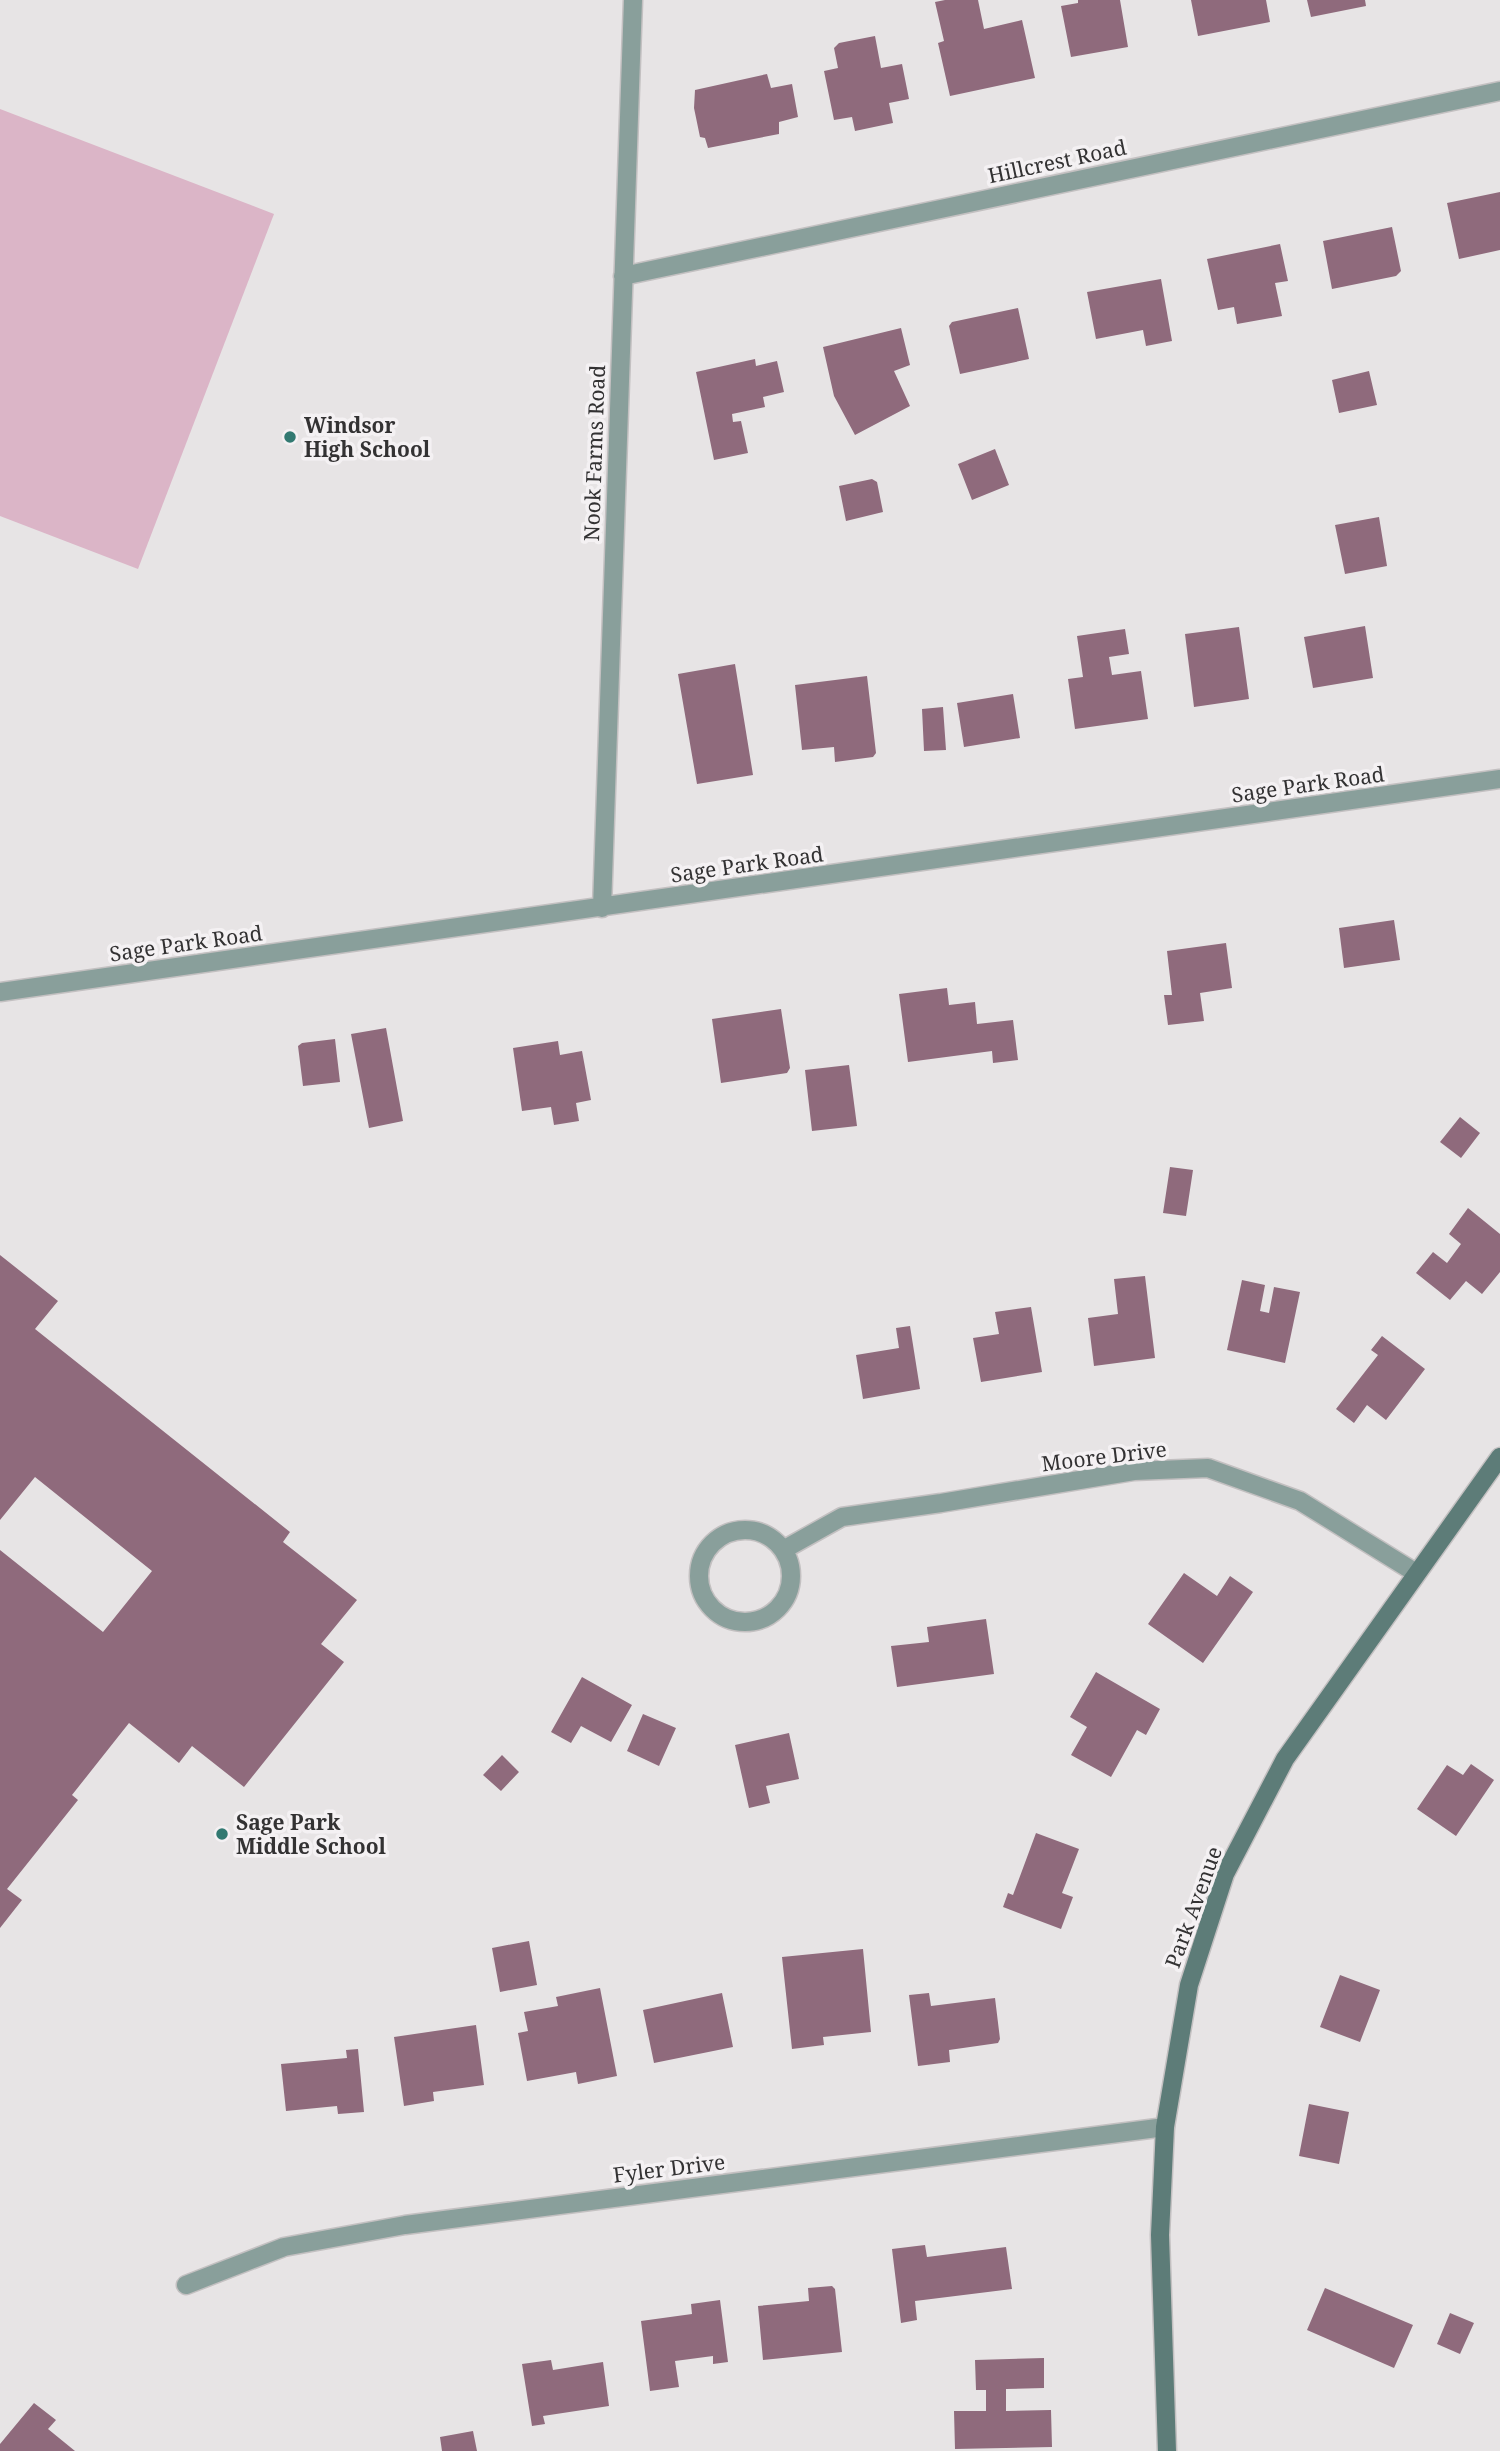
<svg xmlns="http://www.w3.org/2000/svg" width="1500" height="2451" font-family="'Noto Serif',serif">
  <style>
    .green { fill: #dbb5c7 }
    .building { fill: #8f6a7c }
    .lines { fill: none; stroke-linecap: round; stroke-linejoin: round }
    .street-casing { stroke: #c3c0c1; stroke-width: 21 }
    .secondary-casing { stroke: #c3c0c1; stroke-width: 21 }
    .street { stroke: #899f9b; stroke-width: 18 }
    .secondary { stroke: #5d7c78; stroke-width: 18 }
    .poi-dot { fill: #327971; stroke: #f4f1f3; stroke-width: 2.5 }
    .labels { text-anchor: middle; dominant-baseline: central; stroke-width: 7; stroke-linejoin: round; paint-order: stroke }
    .street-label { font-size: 21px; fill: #333233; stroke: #f4f1f3 }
    .poi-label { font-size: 21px; font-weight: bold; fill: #333233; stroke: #f4f1f3; text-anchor: start }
  </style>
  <rect width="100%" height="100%" fill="#e7e4e5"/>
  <!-- green -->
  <path class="green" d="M0 109 274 214 138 569 0 516Z"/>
  <!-- building -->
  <path class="building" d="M945 0H978L984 29 1022 20 1035 78 950 96 938 43 944 41 935 2Z
    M1078 0H1120L1128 47 1071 57 1061 6 1078 3Z
    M1191 0H1266L1270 22 1198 36Z
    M1307 0H1365L1366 6 1311 17Z
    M875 36 881 68 902 64 909 99 889 103 893 123 855 131 852 117 834 120 824 71 838 68 834 48 839 43Z
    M767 74 771 88 792 84 798 117 779 122V134L708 148 705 138 700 137 694 108 695 90Z
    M1500 192V250L1459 259 1447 203Z
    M1392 227 1401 271 1396 276 1332 289 1323 241Z
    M1280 244 1288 281 1275 283 1282 316 1237 324 1234 307 1218 310 1207 259Z
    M1161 279 1172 341 1146 346 1143 330 1096 339 1087 292Z
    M1018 308 1029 359 960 374 949 326 952 322Z
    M901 328 910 365 894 371 910 406 855 435 834 396 823 347Z
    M755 359 756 366 777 361 784 392 763 397 765 407 732 414 733 422 741 421 748 453 714 460 696 372Z
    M1369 371 1377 405 1339 413 1332 380Z
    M995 449 1009 485 972 500 958 464Z
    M872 479 877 482 883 512 846 521 839 486Z
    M1379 517 1387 566 1345 574 1335 525Z
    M1365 626 1373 678 1313 688 1304 637Z
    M1239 627 1249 699 1194 707 1185 634Z
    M1125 629 1129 654 1109 657 1112 675 1141 671 1148 719 1075 729 1068 679 1083 677 1077 636Z
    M735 664 753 775 697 784 678 674Z
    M867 676 876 753 873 757 835 762 834 747 802 750 795 685Z
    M1013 694 1020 738 964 747 957 703Z
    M943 707 946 750 924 751 922 709Z
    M1394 920 1400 960 1344 968 1339 928Z
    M1226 943 1232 988 1200 993 1204 1021 1168 1025 1164 995H1172L1167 951Z
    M947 988 949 1005 975 1002 977 1024 1013 1020 1018 1060 993 1063 992 1051 908 1062 899 994Z
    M781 1009 790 1068 787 1073 721 1083 712 1019Z
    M386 1028 403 1121 369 1128 351 1034Z
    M335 1039 340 1082 303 1086 298 1046 302 1043Z
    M558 1041 560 1055 582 1051 591 1100 576 1103 579 1121 554 1125 551 1107 522 1111 513 1048Z
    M849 1065 857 1126 812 1131 805 1070Z
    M1460 1117 1480 1133 1461 1158 1440 1142Z
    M1170 1167 1193 1170 1186 1216 1163 1213Z
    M1468 1208 1500 1234V1272L1482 1294 1466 1281 1450 1300 1416 1273 1433 1252 1447 1263 1461 1244 1449 1234Z
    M0 1255 58 1301 35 1329 290 1532 283 1542 357 1600 321 1644 344 1662 244 1787 192 1746 179 1763 129 1723 72 1795 78 1800 7 1889 22 1900 0 1928V1550L103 1632 152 1571 35 1477 0 1520Z
    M1145 1276 1155 1358 1094 1366 1088 1318 1118 1314 1114 1279Z
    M1242 1280 1265 1285 1260 1311 1269 1313 1274 1287 1300 1292 1285 1363 1227 1350Z
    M1031 1307 1042 1372 981 1382 973 1338 999 1334 995 1312Z
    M910 1326 920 1389 863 1399 856 1355 899 1348 896 1328Z
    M1382 1336 1425 1369 1386 1420 1367 1405 1354 1423 1336 1409 1378 1355 1371 1350Z
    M1184 1573 1217 1596 1230 1576 1253 1592 1203 1663 1148 1624Z
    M986 1619 994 1674 897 1687 891 1646 929 1642 927 1627Z
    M1096 1672 1160 1709 1146 1735 1137 1730 1111 1777 1071 1755 1087 1727 1070 1717Z
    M582 1677 632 1705 611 1742 581 1726 571 1743 551 1732Z
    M643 1714 676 1728 659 1766 627 1751Z
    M789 1733 799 1779 766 1786 770 1803 749 1808 735 1745Z
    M502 1755 519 1772 501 1791 483 1775Z
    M1471 1764 1494 1780 1456 1836 1417 1809 1447 1765 1463 1775Z
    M1036 1833 1079 1849 1062 1893 1073 1897 1061 1929 1003 1907 1008 1893 1013 1895Z
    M529 1941 537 1985 500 1992 492 1948Z
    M863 1949 871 2032 823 2037 824 2045 792 2049 782 1957Z
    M1340 1975 1380 1990 1360 2042 1320 2027Z
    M600 1988 617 2076 578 2084 576 2072 527 2081 518 2033 528 2031 524 2012 558 2006 556 1997Z
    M722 1993 733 2047 654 2063 643 2010Z
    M929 1993 931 2006 995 1998 1000 2039 998 2043 949 2050 950 2062 918 2066 909 1995Z
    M476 2025 484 2085 433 2092 434 2101 404 2106 394 2037Z
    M358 2049 364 2112 338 2114 337 2106 286 2111 281 2064 347 2058 346 2050Z
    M1309 2104 1349 2112 1339 2164 1299 2156Z
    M925 2245 927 2257 1006 2247 1012 2289 915 2301 917 2320 901 2323 892 2249Z
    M832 2286 835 2289 842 2352 763 2360 758 2306 809 2301 808 2288Z
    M1325 2288 1413 2325 1394 2368 1307 2330Z
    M720 2300 728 2362 713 2364V2356L675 2361 679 2387 650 2391 641 2321 692 2314 691 2304Z
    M1450 2313 1474 2323 1460 2354 1437 2344Z
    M1044 2358V2388L1006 2389V2411L1051 2410 1052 2447 955 2449 954 2411H986V2390H976L975 2360Z
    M551 2360 553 2370 603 2362 609 2406 543 2416 545 2424 532 2426 522 2364Z
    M34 2403 56 2420 48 2429 75 2451H0V2444Z
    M473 2431 477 2451H442L440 2437Z"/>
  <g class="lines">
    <defs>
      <path id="street" d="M623 276 1500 91
        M602 908 633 0
        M0 992 1500 779
        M699 1576a46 46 0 1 1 92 0a46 46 0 1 1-92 0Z
        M783 1550 842 1517 941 1503 1134 1471 1208 1468 1300 1501 1416 1573
        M186 2285 284 2247 405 2225 1165 2127"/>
      <path id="secondary" d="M1167 2451 1160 2235 1165 2127 1189 1985 1225 1874 1285 1759 1500 1457"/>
    </defs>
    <!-- street casing -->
    <use href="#street" class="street-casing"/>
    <!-- secondary casing -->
    <use href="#secondary" class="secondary-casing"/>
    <!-- street -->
    <use href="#street" class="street"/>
    <!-- secondary -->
    <use href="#secondary" class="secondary"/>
  </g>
  <!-- markers -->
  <g class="poi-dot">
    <circle cx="290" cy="437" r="7"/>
    <circle cx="222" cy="1834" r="7"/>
  </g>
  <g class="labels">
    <!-- street labels -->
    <g class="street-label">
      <text transform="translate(1057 161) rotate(-12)">Hillcrest Road</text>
      <text transform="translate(594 453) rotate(-88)">Nook Farms Road</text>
      <text transform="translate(1308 784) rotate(-8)">Sage Park Road</text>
      <text transform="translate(747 864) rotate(-8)">Sage Park Road</text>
      <text transform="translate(186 943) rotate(-8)">Sage Park Road</text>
      <text transform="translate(1104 1456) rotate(-7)">Moore Drive</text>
      <text transform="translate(1193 1907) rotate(-70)">Park Avenue</text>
      <text transform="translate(669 2168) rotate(-7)">Fyler Drive</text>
    </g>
    <!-- poi labels -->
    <g class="poi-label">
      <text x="304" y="425">Windsor<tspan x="304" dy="24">High School</tspan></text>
      <text x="236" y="1822">Sage Park<tspan x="236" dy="24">Middle School</tspan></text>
    </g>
  </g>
</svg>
